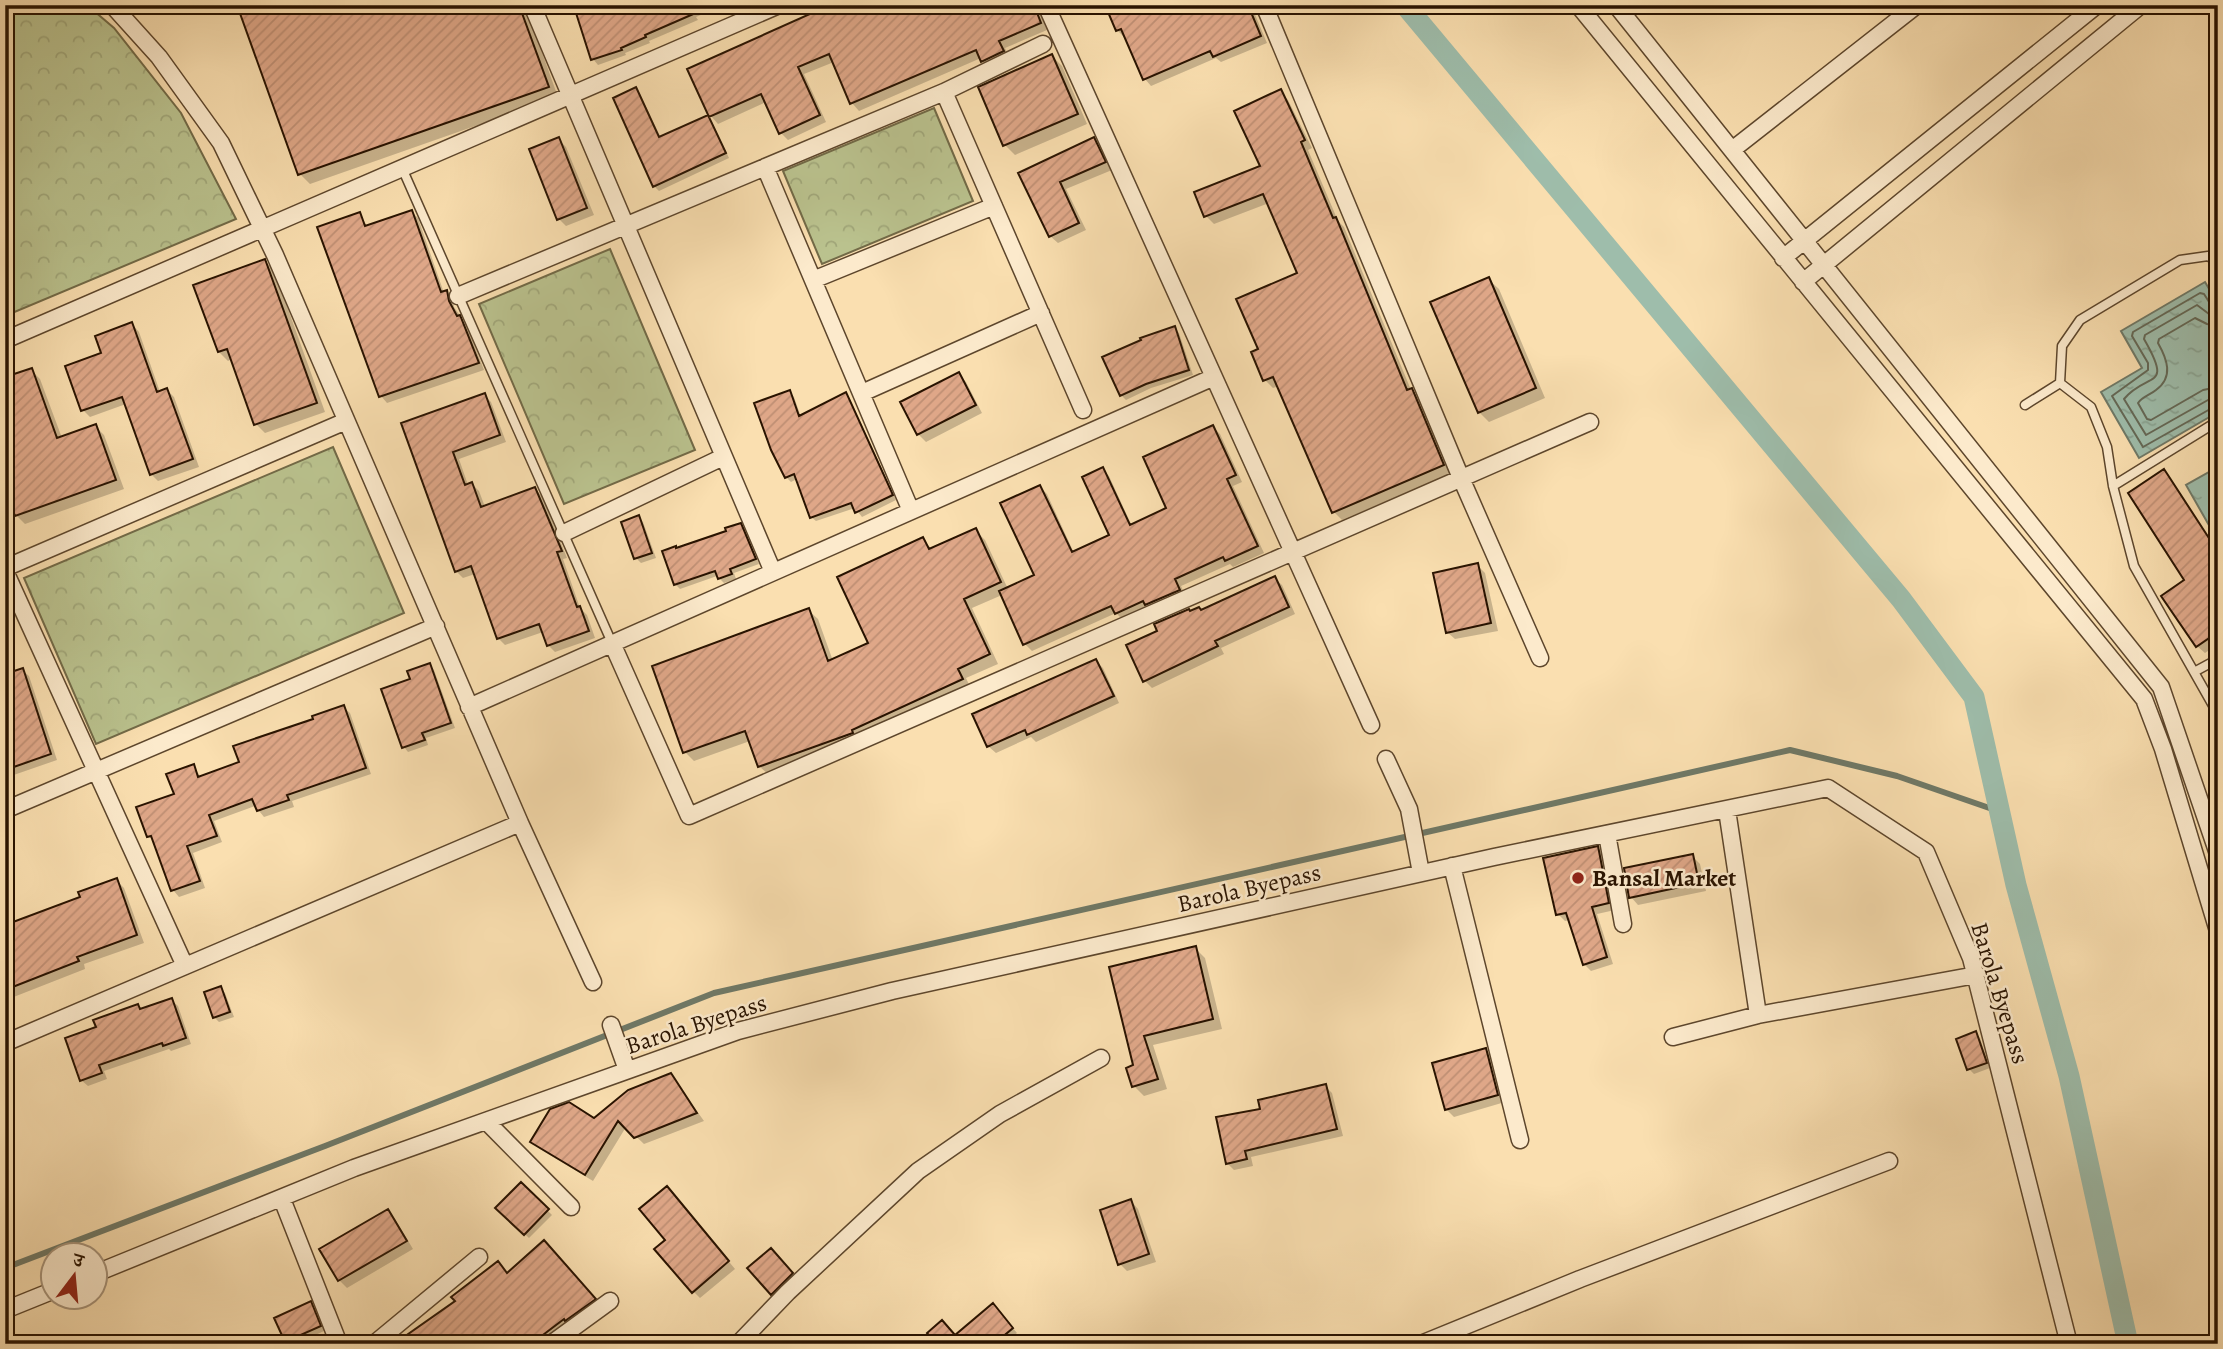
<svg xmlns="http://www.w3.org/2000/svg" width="2223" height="1349" font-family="Alegreya,'Noto Serif Devanagari',serif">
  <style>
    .park { fill: url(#park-crowns); stroke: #726a47; stroke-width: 2 }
    .water { fill: url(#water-ripples); stroke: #6f7967; stroke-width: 2 }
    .shadow { fill: #0003 }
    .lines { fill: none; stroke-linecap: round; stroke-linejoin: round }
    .shore { stroke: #646856; stroke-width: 2 }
    .stream { stroke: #6f7967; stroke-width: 6 }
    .canal { stroke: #9ebdab; stroke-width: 21 }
    .building { fill: url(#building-hatch); stroke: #291300; stroke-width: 2 }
    .service-casing { stroke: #5d462c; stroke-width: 11 }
    .minor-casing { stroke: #5d462c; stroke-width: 19 }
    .service { stroke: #fceacc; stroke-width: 8 }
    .minor { stroke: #fceacc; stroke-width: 16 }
    .poi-dot { fill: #8f2418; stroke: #fceacc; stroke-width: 2.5 }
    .labels { text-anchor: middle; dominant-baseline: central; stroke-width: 5; stroke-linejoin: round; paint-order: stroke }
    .poi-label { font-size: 24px; font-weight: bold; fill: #291300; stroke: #fceacc; text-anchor: start }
    .street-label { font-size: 24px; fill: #291300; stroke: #fceacc }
  </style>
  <defs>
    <pattern id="park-crowns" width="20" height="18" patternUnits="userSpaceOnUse" patternTransform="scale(1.75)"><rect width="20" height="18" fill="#bac28e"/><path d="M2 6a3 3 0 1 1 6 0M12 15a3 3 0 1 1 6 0" fill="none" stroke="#a0a679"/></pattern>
    <pattern id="water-ripples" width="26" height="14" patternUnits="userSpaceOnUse" patternTransform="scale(1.75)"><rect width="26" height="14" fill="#9ebdab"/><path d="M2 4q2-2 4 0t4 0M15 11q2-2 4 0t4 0" fill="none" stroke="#88a291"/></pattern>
    <pattern id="building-hatch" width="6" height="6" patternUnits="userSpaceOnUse" patternTransform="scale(1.75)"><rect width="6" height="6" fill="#dfa788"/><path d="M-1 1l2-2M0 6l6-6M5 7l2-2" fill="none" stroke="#bf8f74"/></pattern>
  </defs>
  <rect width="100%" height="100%" fill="#fadfb0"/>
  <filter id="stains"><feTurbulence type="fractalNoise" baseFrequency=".00286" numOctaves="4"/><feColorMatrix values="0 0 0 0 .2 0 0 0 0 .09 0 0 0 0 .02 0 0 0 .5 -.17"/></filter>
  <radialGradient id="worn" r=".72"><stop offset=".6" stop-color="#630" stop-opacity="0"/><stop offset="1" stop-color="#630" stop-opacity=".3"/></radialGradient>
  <!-- park -->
  <path class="park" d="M5 5H87L114 28 181 113 236 219 5 316Z
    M934 108 973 201 822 264 783 171Z
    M610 249 695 450 564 504 479 304Z
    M333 447 404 613 96 744 24 578Z"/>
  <!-- water -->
  <path class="water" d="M2205 282 2218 304V412L2139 458 2101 392 2142 368 2121 331Z
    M2218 467V541L2186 485Z"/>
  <!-- shadow -->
  <path class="shadow" d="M239 5H525L558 97 310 184 300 174Z
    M572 5H724L696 17 698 20 649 41 650 43 625 53 626 55 598 65 593 59 576 8Z
    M819 5H1036L1047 30 1005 48 1010 59 989 69 981 58 859 111 852 103 834 62 804 74 826 122 788 140 781 133 766 102 718 124 711 116 689 70 813 15Z
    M1107 5H1251L1267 43 1221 62 1216 58 1151 86 1145 79 1126 36 1124 37 1117 30Z
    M1052 56 1062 66 1087 124 1015 155 1005 145Z
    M636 89 640 94 661 138 707 117 712 122 729 158 659 191 654 186Z
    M1280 91 1288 100 1312 148 1308 150 1338 221 1344 227 1411 390 1420 398 1451 474 1342 520 1334 512 1279 386 1273 388 1265 380 1260 350 1299 274 1269 203 1214 224 1206 216 1262 167Z
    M558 139 566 147 594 215 566 226 559 219Z
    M1094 139 1101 147 1112 170 1066 189 1086 230 1058 243 1050 236 1021 173Z
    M412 212 418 218 444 293 447 292 453 298 454 307 466 324 484 370 387 403 381 396 359 214 368 227Z
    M265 261 274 270 325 412 265 433 256 424 232 359 228 361 219 352Z
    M1488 279 1499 289 1545 398 1489 422 1479 412Z
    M132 324 139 332 160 392 167 390 174 397 199 467 158 481 151 474 126 404 90 417 83 410 103 354Z
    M1174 328 1179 333 1193 375 1151 388 1126 400 1121 395Z
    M31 370 40 379 62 438 95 426 104 435 124 489 25 524 16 515Z
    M959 374 966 382 982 413 926 442 918 434Z
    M789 392 794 397 801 417 846 394 850 399 896 500 862 517 855 508 816 521 811 517 797 479 791 482 786 477Z
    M484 395 491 402 506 442 459 459 468 485 472 484 479 491 485 507 535 489 542 496 567 558 563 559 580 608 587 615 595 638 555 652 548 645 543 632 505 645 498 638 475 574 463 578 456 571 403 424Z
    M1213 427 1220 434 1242 482 1233 486 1264 553 1233 567 1230 564 1181 586 1186 597 1123 620 1116 613 1032 651 1025 644 1002 595 972 608 998 664 966 678 971 689 769 775 759 766 750 741 694 761 685 752 808 610 818 619 833 661 870 644 923 540 933 550 975 530 985 540 1008 589 1036 576 1040 487 1047 494 1074 553 1111 536 1102 469 1109 476 1132 526 1169 509Z
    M2164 471 2171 479 2214 545 2212 546 2218 555V644L2205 653 2197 646 2187 580Z
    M638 517 643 522 656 558 641 563 636 558Z
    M740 525 745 529 759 564 734 573 736 579 724 583 717 576 680 589 676 585 664 552 677 550 728 532Z
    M1477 565 1485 573 1498 631 1455 639 1447 632Z
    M1274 578 1282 585 1295 614 1221 648 1224 654 1152 688 1145 681 1201 611Z
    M1096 661 1103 668 1119 703 1036 742 1031 737 996 753 988 746Z
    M429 665 434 670 455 728 426 738 428 745 408 752 404 747 412 680Z
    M22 670 29 676 57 760 5 778V676Z
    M343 707 350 713 371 774 292 801 294 807 264 817 255 806 214 821 222 842 193 853 205 888 179 897 173 890 156 843 149 836 193 766 201 777 241 763 315 720Z
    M1598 848 1605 855 1615 910 1597 914 1613 964 1591 971 1584 964 1570 920 1565 921 1558 914Z
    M1692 856 1700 864 1706 891 1638 905 1631 897Z
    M116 880 124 888 144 943 84 964 85 969 6 1000 5 926 82 898Z
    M1195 948 1205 958 1222 1029 1153 1045 1167 1089 1144 1096 1134 1086 1135 1066 1111 968Z
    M220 988 225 993 234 1017 219 1022 214 1017Z
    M171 1000 178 1006 191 1044 171 1051 169 1049 104 1071 107 1079 88 1086 81 1080 98 1028 137 1006 142 1010Z
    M1975 1033 1980 1038 1990 1068 1974 1074 1969 1069Z
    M1486 1050 1493 1057 1505 1102 1454 1117 1446 1109Z
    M671 1075 704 1121 644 1144 626 1127 593 1181 540 1149 532 1142 594 1120Z
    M1325 1086 1332 1093 1343 1136 1251 1157 1253 1166 1234 1170 1227 1163 1262 1110Z
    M521 1184 552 1215 529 1238 498 1208Z
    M674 1195 735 1269 700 1298 693 1291 667 1240Z
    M1131 1201 1138 1209 1156 1262 1127 1271 1120 1264Z
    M388 1212 395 1219 413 1249 347 1288 339 1280Z
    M771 1250 797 1279 777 1298 750 1268Z
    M553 1252 603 1308 552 1344H397L457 1302 497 1263 508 1274Z
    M310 1303 315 1308 324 1331 296 1344H289L287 1341Z
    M997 1310 1017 1333 1004 1344H982Z"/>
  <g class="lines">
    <!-- shore -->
    <path class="shore" d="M2218 306 2211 305 2204 294 2200 293 2133 332 2132 336 2148 363V370L2112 396 2143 447 2212 408 2218 407
      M2218 315 2209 314 2197 305 2145 335 2144 339C2174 391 2147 371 2124 399L2146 435 2208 400 2218 398
      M2218 326 2207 324 2195 318 2159 339 2158 343C2167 359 2174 377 2156 390 2150 395 2142 397 2138 403L2147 419 2151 420 2203 390 2218 387"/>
    <!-- stream -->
    <path class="stream" d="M5 1268 325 1146 714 993 1790 750 1897 776 1998 811"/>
    <!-- canal -->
    <path class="canal" d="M1405 5 1901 599 1974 697 2016 885 2069 1076 2128 1344"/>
  </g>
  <!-- building -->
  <path class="building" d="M237 5H519L549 87 298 175Z
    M600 5H714L645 35 646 37 621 48 622 50 591 60 576 13Z
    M807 5H1034L1041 23 999 41 1004 51 981 62 976 50 850 104 829 54 798 67 820 115 779 134 761 94 709 117 687 69 810 14Z
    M1105 5H1248L1261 36 1213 57 1210 51 1143 80 1121 29 1116 31Z
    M1052 54 1078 114 1003 146 978 87Z
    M636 87 659 137 708 115 726 153 653 187 613 98Z
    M1281 89 1305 140 1301 142 1333 218 1336 217 1407 390 1412 388 1444 465 1332 513 1273 377 1263 381 1251 352 1258 349 1236 299 1297 273 1263 194 1204 217 1194 192 1260 166 1234 111Z
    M559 137 587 208 557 220 529 149Z
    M1094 137 1106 162 1060 182 1079 223 1049 237 1018 173Z
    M412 210 441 292 447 290 449 301 457 316 460 315 479 363 379 397 317 227 360 212 365 226Z
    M265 259 317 403 254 425 227 349 218 352 193 285Z
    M1489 277 1536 388 1478 413 1430 302Z
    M132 322 157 392 167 388 193 459 150 475 122 397 81 411 65 366 101 353 95 336Z
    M1175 326 1189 370 1146 384 1120 396 1102 357 1141 340 1140 338Z
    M32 368 57 438 96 424 116 480 15 516 5 489V377Z
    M959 372 976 405 917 435 900 402Z
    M790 390 799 416 846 392 893 495 855 513 851 503 810 518 794 474 785 478 771 450 754 403Z
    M485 393 500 435 453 452 465 485 472 482 481 507 535 487 562 551 557 552 577 607 580 606 589 631 547 646 539 624 497 639 471 566 455 572 401 423Z
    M1213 425 1236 475 1227 479 1258 546 1225 561 1223 557 1175 579 1180 590 1145 605 1143 601 1115 614 1111 606 1023 645 999 591 1034 575 1000 503 1040 485 1072 552 1109 535 1082 477 1103 467 1130 525 1166 508 1143 457Z
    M2164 469 2218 552V632L2196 647 2161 596 2184 580 2128 493Z
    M639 515 652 553 634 559 621 522Z
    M741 523 756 559 730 569 732 574 718 579 715 571 674 585 662 551 676 546V548L726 531 725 528Z
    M976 528 1001 582 964 599 990 654 958 669 963 679 852 730 853 733 850 734 758 767 745 731 683 753 652 666 809 608 828 661 868 643 837 577 923 537 929 549Z
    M1478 563 1491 623 1446 633 1433 573Z
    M1275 576 1289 607 1215 641 1218 646 1143 682 1126 645 1157 631 1154 624 1189 609 1190 611 1199 607 1201 610Z
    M1096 659 1114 696 1027 735 1025 730 987 747 972 714Z
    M430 663 451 723 422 733 425 740 402 748 381 689 410 679 407 671Z
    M23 668 51 754 5 770V674Z
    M344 705 366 768 287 795 289 800 257 811 252 799 209 815 217 836 187 846 200 881 171 891 151 836 147 837 136 807 174 794 166 774 194 764 198 777 239 762 233 746 313 719 312 716Z
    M1598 846 1609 903 1592 907 1607 957 1583 965 1566 913 1556 915 1543 858Z
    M1693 854 1699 883 1629 898 1624 868Z
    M117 878 137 935 77 957 79 961 5 990V925L80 897 78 892Z
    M1196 946 1213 1019 1144 1036 1158 1079 1132 1087 1126 1068 1133 1065 1109 967Z
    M221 986 230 1012 213 1018 204 992Z
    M172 998 186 1038 163 1046 162 1043 99 1065 102 1073 80 1081 65 1038 96 1027 93 1020 138 1004 140 1009Z
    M1976 1031 1987 1063 1967 1070 1956 1039Z
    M1486 1048 1498 1095 1445 1110 1432 1063Z
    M671 1073 697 1113 634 1138 618 1121 585 1175 530 1142 550 1109 569 1102 594 1118 628 1090Z
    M1326 1084 1337 1129 1245 1151 1247 1159 1226 1164 1216 1117 1260 1109 1258 1100Z
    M521 1182 549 1209 524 1235 495 1208Z
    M667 1186 729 1261 692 1293 654 1249 665 1240 639 1209Z
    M1131 1199 1149 1254 1118 1265 1100 1210Z
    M388 1209 407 1241 338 1281 319 1249Z
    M544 1240 596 1299 565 1321 564 1319 531 1344H394L455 1301 451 1297 498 1261 507 1273Z
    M771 1248 793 1273 771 1295 747 1268Z
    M311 1301 321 1326 285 1342 274 1318Z
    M993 1303 1013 1328 994 1344H936L927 1333 942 1320 955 1335Z"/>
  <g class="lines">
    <defs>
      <path id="service" d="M402 168 612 643
        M2060 383 2091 407 2107 447 2113 486 2134 566 2215 709 2218 718
        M2025 405 2060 383 2062 346 2080 320 2180 260 2208 256 2218 262
        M2113 486 2218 421
        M2194 672 2218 659"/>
      <path id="minor" d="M112 5 159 57 221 143 275 255 520 823 593 982
        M532 5 773 572
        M1046 5 1371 725
        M1264 5 1461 478 1540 658
        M1578 5 2144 699 2163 749 2218 931
        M1616 5 2161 687 2218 854
        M944 92 1083 410
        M1732 150 1917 5
        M765 167 911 511
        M1783 258 2097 5
        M813 280 994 206
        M1803 282 2141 5
        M458 296 944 92 1043 44
        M5 340 779 5
        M862 393 1041 313
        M564 533 723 457
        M5 568 346 421
        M5 571 185 966
        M612 643 689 816 1590 422
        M469 707 1214 377
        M1386 759 1409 809 1421 873
        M5 810 436 626
        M1727 810 1758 1015 1976 975
        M1607 834 1623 924
        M1452 866 1520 1140
        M611 1025 627 1070
        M1673 1037 1758 1015
        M5 1043 520 823
        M486 1121 571 1207
        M282 1199 339 1344
        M94 1274 354 1168 738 1031 892 991 1494 857 1828 788 1926 852 1971 958 2069 1344
        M5 1310 52 1291
        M374 1344 479 1257
        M551 1344 610 1301
        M738 1344 788 1292 918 1171 1000 1114 1101 1058
        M1421 1344 1580 1279 1889 1161"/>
    </defs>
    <!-- service casing -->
    <use href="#service" class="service-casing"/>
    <!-- minor casing -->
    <use href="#minor" class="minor-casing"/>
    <!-- service -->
    <use href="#service" class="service"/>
    <!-- minor -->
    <use href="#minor" class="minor"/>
  </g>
  <!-- markers -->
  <circle class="poi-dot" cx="1578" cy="878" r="7"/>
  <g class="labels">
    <!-- poi labels -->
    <g class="poi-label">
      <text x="1592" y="878">Bansal Market</text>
    </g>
    <!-- street labels -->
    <g class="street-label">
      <text transform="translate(1249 888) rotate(-13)">Barola Byepass</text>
      <text transform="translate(2000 993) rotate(73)">Barola Byepass</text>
      <text transform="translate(696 1024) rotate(-18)">Barola Byepass</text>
    </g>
  </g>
  <!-- margin -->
  <rect width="2223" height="1349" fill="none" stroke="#fadfb0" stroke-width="28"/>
  <rect x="7" y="7" width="2209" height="1335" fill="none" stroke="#291300" stroke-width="3.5"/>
  <rect x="14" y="14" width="2195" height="1321" fill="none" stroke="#291300" stroke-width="2"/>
  <!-- north arrow -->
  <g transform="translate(74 1276) rotate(16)"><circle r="33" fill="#fceacc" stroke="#a8947a" stroke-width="2"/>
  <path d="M0-5L12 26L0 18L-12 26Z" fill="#8f2418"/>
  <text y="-10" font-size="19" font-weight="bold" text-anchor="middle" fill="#291300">उ</text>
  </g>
  <rect width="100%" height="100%" filter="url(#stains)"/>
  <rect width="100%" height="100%" fill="url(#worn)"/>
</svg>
